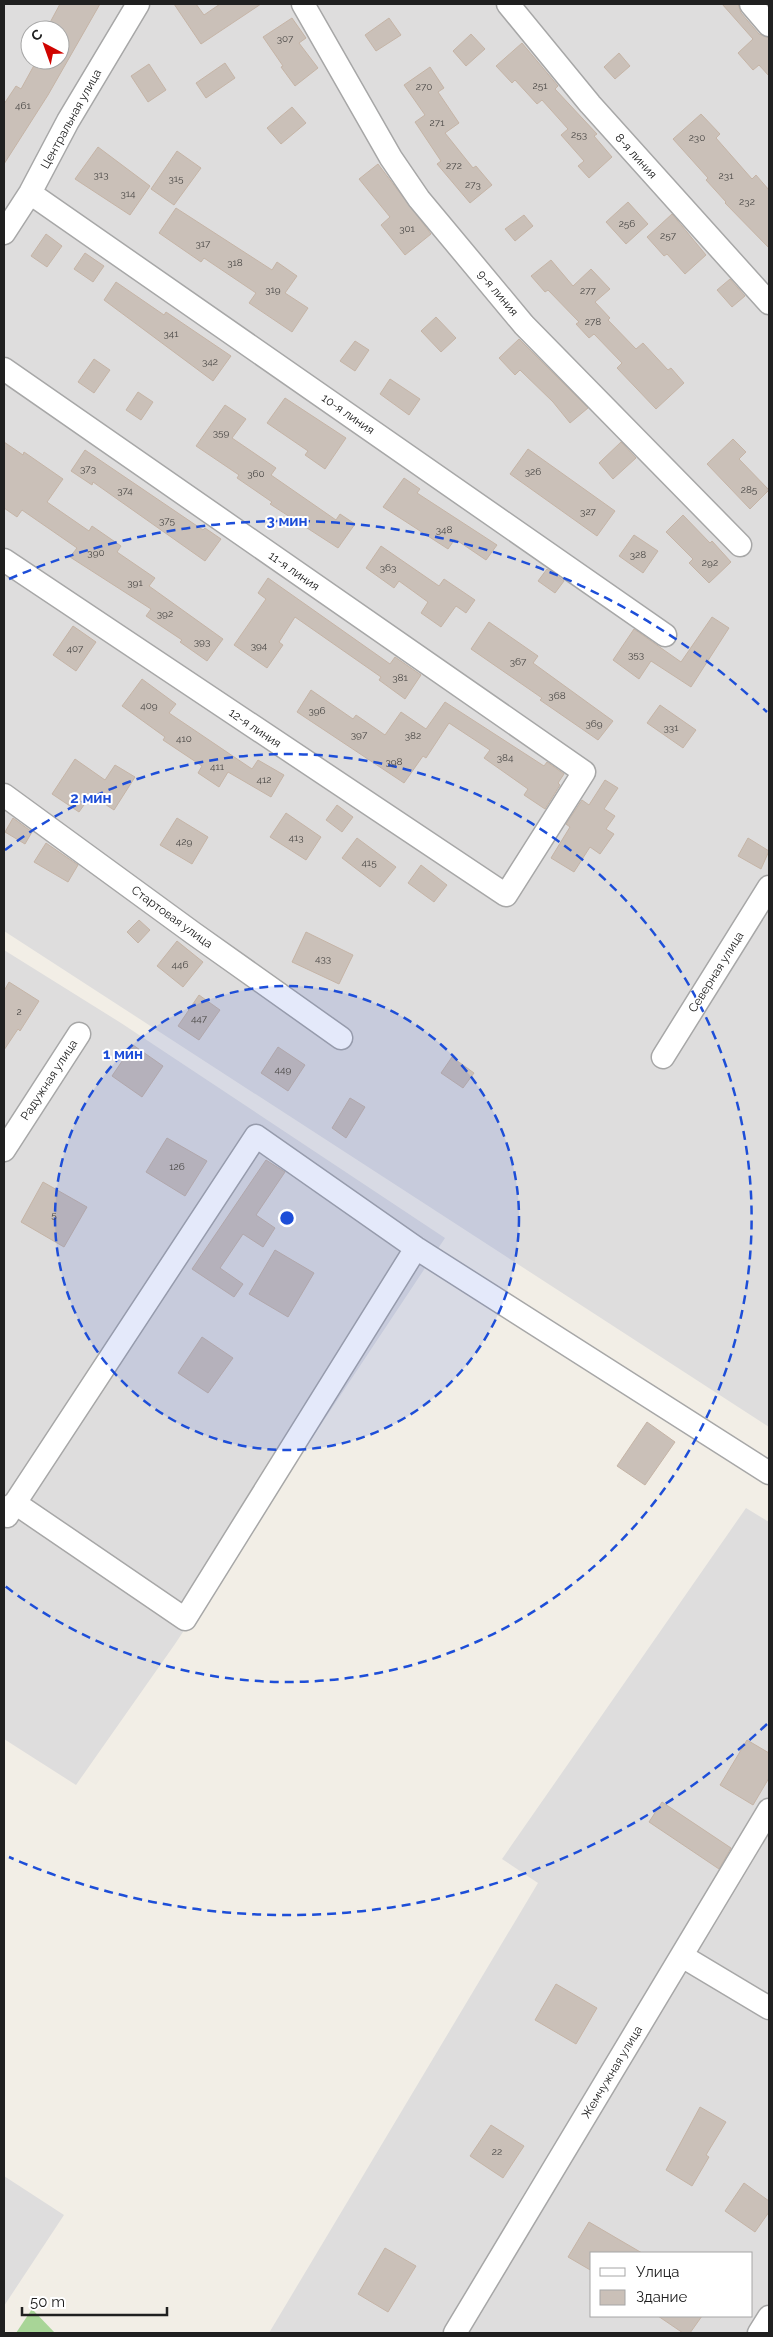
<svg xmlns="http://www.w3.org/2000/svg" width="773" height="2337" font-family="Raleway,sans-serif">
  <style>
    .residential { fill: #dedddd; fill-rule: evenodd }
    .forest { fill: #a8d597 }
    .building { fill: #cac0b8; stroke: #c5b4a6 }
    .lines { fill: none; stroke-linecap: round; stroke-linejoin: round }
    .minor-casing { stroke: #a7a7a7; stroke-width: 25 }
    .minor { stroke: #fff; stroke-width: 22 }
    .ring { fill: none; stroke: #1d4ed8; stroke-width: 2.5; stroke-dasharray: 9 6 }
    .labels { text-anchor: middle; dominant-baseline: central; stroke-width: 4; stroke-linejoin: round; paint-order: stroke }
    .number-label { font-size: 10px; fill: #4a4846 }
    .street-label { font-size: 12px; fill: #202020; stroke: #fff }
    .centre { fill: #1d4ed8; stroke: #fff; stroke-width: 2.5 }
    .ring-label { font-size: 15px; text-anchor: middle; font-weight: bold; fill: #1d4ed8; stroke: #fff; stroke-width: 4; stroke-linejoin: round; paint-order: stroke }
  </style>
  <rect width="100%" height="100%" fill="#f2eee6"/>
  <!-- residential -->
  <path class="residential" d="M4 4H769V1427L4 931ZM30 30H60V60H30Z
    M4 950 121 1023 445 1238 175 1644 76 1785 4 1739Z
    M746 1508 769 1522V2333H269L538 1883 502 1859ZM592 2253H752V2316H592Z
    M4 2176 64 2215 4 2306Z"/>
  <!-- forest -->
  <path class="forest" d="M32 2309 55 2333H16Z"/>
  <!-- building -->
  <path class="building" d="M60 4H100L48 95 4 164V104L16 86 21 89 37 60H60V30H46Z
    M174 4H196L204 15 220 4H261L201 44Z
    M722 4H738L741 13 759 34 769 38V76L759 65 753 70 738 53 753 39Z
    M292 18 306 38 299 43 318 68 295 86 281 67 283 66 263 37Z
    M389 18 401 35 376 51 365 35Z
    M471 34 485 49 466 66 453 51Z
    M522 43 558 86 555 89 597 134 594 136 612 157 589 178 578 166 584 161 561 135 568 129 542 100 537 104 515 80 512 83 496 66Z
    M619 53 630 66 615 79 604 67Z
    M225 63 235 78 206 98 196 83Z
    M149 64 166 90 148 102 131 76Z
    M430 67 444 88 438 92 459 123 445 133 473 168 476 166 492 185 470 203 437 164 441 161 415 122 425 115 404 85Z
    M292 107 306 123 281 144 267 128Z
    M701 114 720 134 716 138 752 179 756 175 769 190V248L725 203 726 202 706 180 708 178 673 139Z
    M98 147 150 186 130 215 75 179Z
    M177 151 201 168 174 205 151 189Z
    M378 164 431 234 405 255 381 225 390 217 359 179Z
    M628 202 648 224 626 244 606 222Z
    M176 208 272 270 277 262 297 276 285 293 308 308 292 332 249 303 256 293 204 258 201 262 159 233Z
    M672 214 706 255 685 274 667 254 664 256 647 237Z
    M524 215 533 226 515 241 505 229Z
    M46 234 62 246 47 267 31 256Z
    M85 253 104 266 93 282 74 269Z
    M551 260 573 286 591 269 610 289 595 302 610 318 608 320 636 349 643 343 668 370 671 368 684 383 656 409 617 368 622 363 594 334 589 338 576 324 579 322 548 290 545 292 531 276Z
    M730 279 745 296 732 307 717 290Z
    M116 282 164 315 166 312 231 356 213 381 104 300Z
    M436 317 456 338 441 352 421 331Z
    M519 339 588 408 570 423 553 402 520 370 515 375 499 358Z
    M355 341 369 350 355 371 340 361Z
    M94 359 110 370 94 393 78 382Z
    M390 379 420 399 409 415 380 394Z
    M138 392 153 402 141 420 126 410Z
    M285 398 346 438 325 469 305 455 308 451 267 423Z
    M225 405 246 419 232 438 276 468 271 475 336 520 340 514 355 524 338 548 270 504 272 502 237 478 239 475 196 446Z
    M733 439 746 452 739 459 769 490 750 509 707 464Z
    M4 442 23 455 24 452 63 479 47 502 89 531 92 526 121 546 117 552 155 578 149 586 223 639 207 661 180 642 182 640 146 616 151 609 70 557 77 548 22 510 17 517 4 508Z
    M621 442 636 458 613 479 599 463Z
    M528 449 615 511 597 536 510 474Z
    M85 450 203 530 205 528 221 539 205 561 93 482 92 485 71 471Z
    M404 478 420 489 417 493 497 545 486 560 455 539 448 549 383 507Z
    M683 515 710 543 712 541 731 562 709 583 689 563 693 559 666 532Z
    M634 535 658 551 643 573 619 556Z
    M381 546 439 586 444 579 475 600 466 613 456 606 441 627 421 613 428 602 399 581 394 588 366 568Z
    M547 569 564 581 555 593 538 581Z
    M268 578 390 664 395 657 421 675 405 699 379 680 381 677 295 617 279 642 283 645 267 668 234 645 266 599 258 593Z
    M712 617 729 628 691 687 651 661 639 679 613 660 634 629 681 662Z
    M489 622 538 656 533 663 613 721 598 740 540 700 542 698 471 649Z
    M73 626 96 642 76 671 53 655Z
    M142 679 176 704 169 713 252 769 258 760 284 775 271 797 228 772 219 787 198 773 202 766 163 740 165 737 122 706Z
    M311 690 353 719 356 715 385 735 401 712 426 729 445 702 544 766 547 762 564 774 558 783 560 785 545 809 524 795 528 789 484 758 490 750 449 723 426 758 423 756 404 783 297 712Z
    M660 705 696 730 683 748 647 723Z
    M75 759 105 780 115 765 135 777 114 810 91 795 79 812 52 794Z
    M605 780 618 788 604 809 615 816 606 829 614 834 600 854 590 847 574 872 551 858 570 827 566 824 582 800 589 805Z
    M337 805 353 817 342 832 326 820Z
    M286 813 321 837 306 860 270 837Z
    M13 818 32 832 25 844 5 832Z
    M177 818 208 837 192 864 160 845Z
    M357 838 396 867 380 887 342 858Z
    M748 838 769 851 761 869 738 856Z
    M46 843 78 865 68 882 34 862Z
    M421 865 447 885 434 902 408 883Z
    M139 920 150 930 138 943 127 932Z
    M306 932 353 955 339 984 292 962Z
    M177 941 203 962 183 987 157 966Z
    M9 982 39 1001 20 1031 18 1029 4 1050V991Z
    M199 995 220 1010 199 1040 178 1026Z
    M133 1045 163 1066 142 1097 112 1076Z
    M278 1047 305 1065 288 1091 261 1073Z
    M452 1057 474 1073 463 1088 441 1073Z
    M350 1098 365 1107 346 1138 332 1128Z
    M167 1138 207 1161 185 1196 146 1172Z
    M266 1160 285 1172 256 1215 275 1228 263 1247 243 1234 220 1268 243 1284 234 1297 192 1269Z
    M43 1182 87 1207 64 1247 21 1222Z
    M275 1250 314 1273 288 1317 249 1294Z
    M202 1337 233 1358 208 1393 178 1373Z
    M647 1422 675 1442 645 1485 617 1466Z
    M747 1740 769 1753V1778L753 1805 720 1785Z
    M662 1802 731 1848 719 1869 649 1822Z
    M556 1984 597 2008 576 2044 535 2020Z
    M700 2107 726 2122 706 2155 709 2157 692 2186 666 2170Z
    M491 2125 524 2146 503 2178 470 2156Z
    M744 2183 769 2201V2212L755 2232 725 2211Z
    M589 2222 642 2253H592V2271L568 2257Z
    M385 2248 416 2266 388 2312 358 2294Z
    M658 2316H702L690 2333H683Z"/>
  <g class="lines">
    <defs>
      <path id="minor" d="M303 4 391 158 419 199 524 325 740 545
        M508 4 590 104 769 303
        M751 4 769 25
        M30 193 665 635
        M4 233 30 193 68 121 138 4
        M4 369 584 772 506 895 4 560
        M4 795 193 933 341 1038
        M663 1057 769 887
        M4 1150 79 1034
        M4 1511 15 1503 256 1136 416 1248 769 1473
        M7 1516 15 1503 185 1619 416 1248
        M682 1956 769 2008
        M455 2333 769 1810
        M759 2333 769 2317"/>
    </defs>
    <!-- minor casing -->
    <use href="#minor" class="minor-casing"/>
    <!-- minor -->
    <use href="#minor" class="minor"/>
  </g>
  <!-- distance rings -->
  <circle cx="287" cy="1218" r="232" fill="#1d4ed8" fill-opacity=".12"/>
  <g class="ring">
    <circle cx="287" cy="1218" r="232"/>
    <path d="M5 850A464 464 0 1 1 5 1586"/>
    <path d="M767 1724A697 697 0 0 1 9 1857M9 579A697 697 0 0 1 767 712"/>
  </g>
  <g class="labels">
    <!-- number labels -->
    <g class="number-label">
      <text x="285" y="38">307</text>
      <text x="540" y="85">251</text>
      <text x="424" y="86">270</text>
      <text x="23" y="105">461</text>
      <text x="437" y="122">271</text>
      <text x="579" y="134">253</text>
      <text x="697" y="137">230</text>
      <text x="454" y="165">272</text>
      <text x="101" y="174">313</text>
      <text x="726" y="175">231</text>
      <text x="176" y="178">315</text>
      <text x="473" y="184">273</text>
      <text x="128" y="193">314</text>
      <text x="747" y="201">232</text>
      <text x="627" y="223">256</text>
      <text x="407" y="228">301</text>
      <text x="668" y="235">257</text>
      <text x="203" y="243">317</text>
      <text x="235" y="262">318</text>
      <text x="273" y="289">319</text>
      <text x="588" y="290">277</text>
      <text x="593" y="321">278</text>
      <text x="171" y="333">341</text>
      <text x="210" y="361">342</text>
      <text x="221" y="432">359</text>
      <text x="88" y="468">373</text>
      <text x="533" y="471">326</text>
      <text x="256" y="473">360</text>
      <text x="749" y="489">285</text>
      <text x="125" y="490">374</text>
      <text x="588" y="511">327</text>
      <text x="167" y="520">375</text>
      <text x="444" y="529">348</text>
      <text x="96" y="552">390</text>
      <text x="638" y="554">328</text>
      <text x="710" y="562">292</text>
      <text x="388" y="567">363</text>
      <text x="135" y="582">391</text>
      <text x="165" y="613">392</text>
      <text x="202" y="641">393</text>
      <text x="259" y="645">394</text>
      <text x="75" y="648">407</text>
      <text x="636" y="654">353</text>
      <text x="518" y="661">367</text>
      <text x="400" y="677">381</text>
      <text x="557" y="695">368</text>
      <text x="149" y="705">409</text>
      <text x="317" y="710">396</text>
      <text x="594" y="723">369</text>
      <text x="671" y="727">331</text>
      <text x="359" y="734">397</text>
      <text x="413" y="735">382</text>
      <text x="184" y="738">410</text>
      <text x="505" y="757">384</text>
      <text x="394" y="761">398</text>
      <text x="217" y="766">411</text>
      <text x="264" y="779">412</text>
      <text x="296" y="837">413</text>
      <text x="184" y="841">429</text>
      <text x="369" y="862">415</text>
      <text x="323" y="958">433</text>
      <text x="180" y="964">446</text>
      <text x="19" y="1011">2</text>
      <text x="199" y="1018">447</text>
      <text x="283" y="1069">449</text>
      <text x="177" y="1166">126</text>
      <text x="54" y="1214">5</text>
      <text x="497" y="2151">22</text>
    </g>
    <!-- street labels -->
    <g class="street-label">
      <text transform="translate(71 119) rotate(-61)">Центральная улица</text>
      <text transform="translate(636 156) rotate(48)">8-я линия</text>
      <text transform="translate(498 293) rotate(50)">9-я линия</text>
      <text transform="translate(348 414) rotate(35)">10-я линия</text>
      <text transform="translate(294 571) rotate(35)">11-я линия</text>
      <text transform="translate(255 728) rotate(34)">12-я линия</text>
      <text transform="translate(172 917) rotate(36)">Стартовая улица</text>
      <text transform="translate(716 972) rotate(-58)">Северная улица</text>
      <text transform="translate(49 1080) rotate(-57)">Радужная улица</text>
      <text transform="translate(612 2072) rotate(-59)">Жемчужная улица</text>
    </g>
  </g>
  <circle cx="287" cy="1218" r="8" class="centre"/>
  <g class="ring-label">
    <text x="287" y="526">3 мин</text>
    <text x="91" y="803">2 мин</text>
    <text x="123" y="1059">1 мин</text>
  </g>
  <!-- border -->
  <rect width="773" height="2337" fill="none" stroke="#202020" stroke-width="10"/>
  <!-- legend -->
  <rect x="590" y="2252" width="162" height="65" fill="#ffffff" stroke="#a6a6a6"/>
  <rect x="600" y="2268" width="25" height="8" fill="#ffffff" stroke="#a6a6a6"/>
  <text x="636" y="2277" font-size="15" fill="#202020">Улица</text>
  <rect x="600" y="2290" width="25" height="15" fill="#cac0b8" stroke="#a6a6a6"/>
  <text x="636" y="2302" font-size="15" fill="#202020">Здание</text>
  <!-- north arrow -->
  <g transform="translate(45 45) rotate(319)"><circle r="24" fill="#ffffff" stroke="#a6a6a6"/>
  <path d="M0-4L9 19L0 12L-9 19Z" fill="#d00400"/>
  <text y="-8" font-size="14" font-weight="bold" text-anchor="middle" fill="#202020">С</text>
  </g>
  <!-- scale -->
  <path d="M22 2307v8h145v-8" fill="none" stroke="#202020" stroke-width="2.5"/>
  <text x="30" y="2307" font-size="15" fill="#202020" stroke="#ffffff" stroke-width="4" paint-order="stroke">50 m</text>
</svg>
